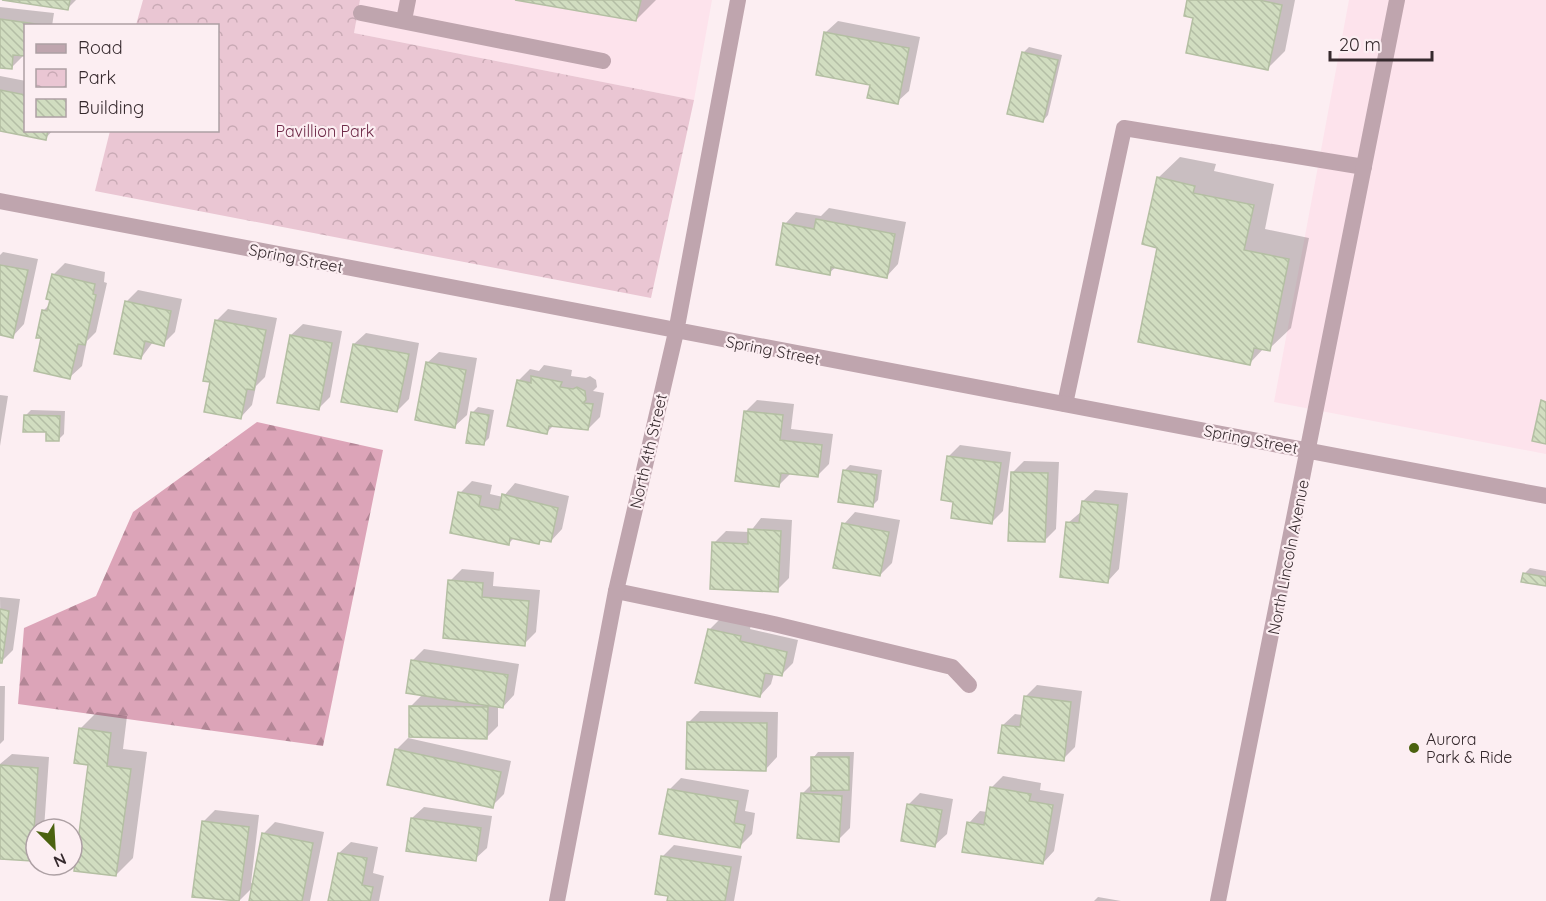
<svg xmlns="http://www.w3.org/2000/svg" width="1546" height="901" font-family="Quicksand,sans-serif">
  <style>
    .built { fill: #fde3ec }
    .forest { fill: url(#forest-firs) }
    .park { fill: url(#park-crowns) }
    .shadow { fill: #0003 }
    .building { fill: url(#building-back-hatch); stroke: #b4bfa3; stroke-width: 1.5 }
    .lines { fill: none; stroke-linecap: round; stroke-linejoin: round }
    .service { stroke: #bfa5ae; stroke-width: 16 }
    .minor { stroke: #bfa5ae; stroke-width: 16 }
    .poi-dot { fill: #4b620f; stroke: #fceef2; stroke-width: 2 }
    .labels { text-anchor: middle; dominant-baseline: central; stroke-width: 4.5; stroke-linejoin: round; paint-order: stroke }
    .park-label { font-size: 16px; fill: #6e2a48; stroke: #fceef2 }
    .street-label { font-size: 16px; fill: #362a2e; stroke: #fceef2 }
    .poi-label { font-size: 16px; fill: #362a2e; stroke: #fceef2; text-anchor: start }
  </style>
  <defs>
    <pattern id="forest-firs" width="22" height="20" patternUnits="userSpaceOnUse" patternTransform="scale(1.5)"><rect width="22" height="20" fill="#dca4b8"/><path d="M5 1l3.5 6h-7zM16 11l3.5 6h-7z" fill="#b38696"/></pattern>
    <pattern id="park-crowns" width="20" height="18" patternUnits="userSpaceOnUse" patternTransform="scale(1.5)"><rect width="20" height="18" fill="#eac6d3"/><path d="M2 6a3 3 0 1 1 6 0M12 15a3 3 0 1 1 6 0" fill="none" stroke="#c9aab5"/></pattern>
    <pattern id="building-back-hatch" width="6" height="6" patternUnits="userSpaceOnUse" patternTransform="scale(1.5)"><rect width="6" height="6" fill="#d1ddc0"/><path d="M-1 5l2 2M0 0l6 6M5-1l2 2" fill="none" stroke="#b4bea5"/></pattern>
  </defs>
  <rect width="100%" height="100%" fill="#fceef2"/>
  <!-- built -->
  <path class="built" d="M360 0H712L694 100 354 33Z
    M1349 0H1546V454L1274 402Z"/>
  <!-- forest -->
  <path class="forest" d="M257 422 383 450 323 746 18 704 24 628 96 596 133 512Z"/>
  <!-- park -->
  <path class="park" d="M143 0H360L354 33 694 100 651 298 95 191 110 131 218 130V26L136 25Z"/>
  <!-- shadow -->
  <path class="shadow" d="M12 0H76L68 8Z
    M524 0H656L636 20Z
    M1189 0H1295L1285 51 1268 68 1195 17Z
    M0 7 54 13 52 26H26L23 56 11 68 0 66Z
    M838 21 920 37 909 91 897 102 872 84 818 74 826 32Z
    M1029 47 1062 55 1048 115 1043 121 1023 53Z
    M0 76 26 81V130H53L45 139 0 130Z
    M1180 157 1216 164 1214 171 1274 184 1265 229 1309 238 1291 328 1269 349 1264 348 1250 363 1159 247 1158 178Z
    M829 208 906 222 898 264 887 276 836 267 829 273 785 224 796 212 821 216Z
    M3 252 38 259 24 324 13 336 0 334V255Z
    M65 263 105 272 104 282 107 283 96 332 87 341 82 366 70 377 43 337V311L51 303 53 275Z
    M138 290 182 299 175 332 163 344 153 342 141 358 126 302Z
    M228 309 277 318 265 377 256 386 252 405 241 417 212 381 216 321Z
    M303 324 342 331 330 397 319 408 291 335Z
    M366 333 419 343 409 399 397 411 354 344Z
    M439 352 477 358 467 415 455 426 427 363Z
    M544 365 572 370 571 376 586 378 590 376 596 380 597 387 593 391 604 393 600 417 588 429 554 425 547 432 518 381 530 369 539 371Z
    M0 395 8 396 0 446Z
    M757 400 794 404 791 429 833 434 829 464 817 476 791 473 779 485 745 412Z
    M478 407 494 410 489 438 483 444 472 413Z
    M31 410 65 411 64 434 59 439 25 416Z
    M960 445 1011 452 1003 511 992 522 955 501 948 457Z
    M1024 461 1059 462 1056 529 1045 540 1012 473Z
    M850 465 882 470 878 500 872 506 844 471Z
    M472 481 492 485 490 494 503 497 515 483 569 496 562 529 551 541 542 539 539 542 515 537 509 543 460 493Z
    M1095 490 1128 493 1119 569 1108 581 1068 523 1082 511 1083 501Z
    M855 512 900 520 892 563 880 575 844 524Z
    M761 518 792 520 789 578 777 590 714 543 726 531 750 532Z
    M1530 568 1546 571V584L1524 574Z
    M462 569 494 572 493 586 540 590 536 632 524 644 450 581Z
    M0 597 20 599 13 650 1 662Z
    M721 618 751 625 750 629 798 640 793 663 781 675 774 673 771 684 760 696 709 630Z
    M424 649 519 664 514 695 503 707 498 706V726L486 738 411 706 423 694 412 661Z
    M1037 685 1082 691 1075 747 1063 759 1003 725 1015 714 1023 715 1025 697Z
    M0 686H5L4 740 0 744Z
    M700 711 778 712 777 757 766 769 688 723Z
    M97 712 127 716 123 749 147 752 133 858 116 875 80 729Z
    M408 738 511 761 504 794 492 806 396 750Z
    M818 752H854L850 828 838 840 803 793 813 783V758Z
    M12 754 49 757 44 829H36V854L31 859 0 857V764Z
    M1003 776 1041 783 1040 790 1064 794 1054 851 1043 863 969 823 980 811 987 812 991 788Z
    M681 778 749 790 745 811 755 813 752 834 740 846 669 790Z
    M920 793 953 799 947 834 935 845 908 805Z
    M424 807 492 816 487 848 475 859 412 818Z
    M215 810 259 815 251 883 254 884 263 834 275 822 324 832 310 901H250L253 887 239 901 194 896 204 821Z
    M351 842 378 847 373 873 384 876 379 901H330L339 853Z
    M674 845 742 856 734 901H669L662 857Z
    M1098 897 1121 901H1094Z"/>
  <!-- building -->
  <path class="building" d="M2 0H70L68 10Z
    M515 0H641L636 21Z
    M1187 0H1259L1282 5 1268 70 1186 53 1193 18 1184 16Z
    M0 19 43 25 26 26V56L13 55 12 69 0 68Z
    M824 32 909 48 898 104 867 98 870 85 816 75Z
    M1022 52 1058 60 1043 122 1007 114Z
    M0 90 26 95V130H48L46 140 0 131Z
    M1157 177 1195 186 1193 193 1254 205 1244 250 1289 259 1270 351 1254 348 1250 365 1138 342 1157 248 1142 244Z
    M816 219 895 234 887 278 831 267 830 275 776 265 783 223 814 229Z
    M0 265 28 270 13 338 0 335Z
    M52 274 95 284 93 294 96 295 85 345 78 344 70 379 34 371 41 338H36L42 310 47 311 50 300 46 299Z
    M125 301 171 311 164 346 145 341 141 359 114 354Z
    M215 320 266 330 254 390 247 389 241 419 204 412 210 382 203 381Z
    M290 335 332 343 319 410 277 403Z
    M353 344 409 354 397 412 341 402Z
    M426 362 466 370 455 428 415 420Z
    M531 376 562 382 560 387 573 389 577 387 585 391 586 400 583 403 593 404 588 430 549 426 547 434 507 426 517 380 531 383Z
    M1541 400 1546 402V444L1532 441Z
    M744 411 783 415 780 440 822 445 818 477 781 473 779 487 735 481Z
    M471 412 489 415 484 445 466 443Z
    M24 415 60 416 59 441H46V432H23Z
    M947 456 1001 463 992 524 951 518 953 502 941 500Z
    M843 470 877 475 873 507 838 502Z
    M1011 472 1048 473 1045 542 1008 541Z
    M458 492 481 496 479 506 499 510 502 494 558 508 551 542 540 540 539 544 510 538 509 545 450 533Z
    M1082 501 1118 505 1108 583 1060 577 1066 522 1079 523Z
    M842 523 889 532 880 576 833 568Z
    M748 529 781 531 778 592 710 589 712 542 748 544Z
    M1523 573 1546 577V586L1521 582Z
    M448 580 483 583 482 597 529 601 525 646 443 638Z
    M0 609 9 611 2 663H0Z
    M708 629 741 636 740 641 787 652 782 676 765 673 760 697 695 683Z
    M411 660 508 675 503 708 406 693Z
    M1024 696 1071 702 1064 761 998 753 1002 725 1020 727Z
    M409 706 488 707 487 739 409 737Z
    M687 722 767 723 766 771 686 769Z
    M79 728 111 733 107 766 131 769 116 876 74 871 88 765 74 763Z
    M395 749 501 772 493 808 387 785Z
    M811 757H849V790L811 791Z
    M0 765 38 768 32 861 0 859Z
    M990 787 1031 794 1029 801 1053 805 1043 864 962 852 967 822 984 825Z
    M668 789 738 801 734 823 745 825 740 848 659 834Z
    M801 793 842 796 839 842 797 838Z
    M907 804 942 810 935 847 901 841Z
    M411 818 481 828 476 861 406 851Z
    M202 821 249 827 239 901 192 897Z
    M262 833 313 843 302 901H249Z
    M338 853 367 858 362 885 373 887 370 901H328Z
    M661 856 731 867 725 901H667L668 896 655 894Z"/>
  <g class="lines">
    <!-- service -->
    <path class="service" d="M361 13 603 61
      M404 20 408 0
      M1065 404 1124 128 1364 167
      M616 591 774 624 952 667 969 685"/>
    <!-- minor -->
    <path class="minor" d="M0 201 1546 496
      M557 901 616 591 676 332 738 0
      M1218 901 1397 0"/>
  </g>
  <!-- markers -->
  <circle class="poi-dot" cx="1414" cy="748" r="6"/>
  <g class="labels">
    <!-- park labels -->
    <g class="park-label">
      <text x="325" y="131">Pavillion Park</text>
    </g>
    <!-- street labels -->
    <g class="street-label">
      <text transform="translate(296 258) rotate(11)">Spring Street</text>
      <text transform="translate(773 350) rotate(11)">Spring Street</text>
      <text transform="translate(1251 439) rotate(11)">Spring Street</text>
      <text transform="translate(648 451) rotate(-77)">North 4th Street</text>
      <text transform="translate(1288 557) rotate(-79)">North Lincoln Avenue</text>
    </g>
    <!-- poi labels -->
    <g class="poi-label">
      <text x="1426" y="739">Aurora<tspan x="1426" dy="18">Park &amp; Ride</tspan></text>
    </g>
  </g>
  <!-- legend -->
  <rect x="24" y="24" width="195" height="108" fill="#fceef2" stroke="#ada0a4" stroke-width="1.5"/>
  <rect x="36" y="44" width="30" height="9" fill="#bfa5ae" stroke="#ada0a4" stroke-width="1.5"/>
  <text x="78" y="54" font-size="18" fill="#362a2e">Road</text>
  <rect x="36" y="69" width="30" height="18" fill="url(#park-crowns)" stroke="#ada0a4" stroke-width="1.5"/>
  <text x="78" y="84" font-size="18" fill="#362a2e">Park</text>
  <rect x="36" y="99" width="30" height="18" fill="url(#building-back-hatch)" stroke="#ada0a4" stroke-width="1.5"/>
  <text x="78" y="114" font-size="18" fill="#362a2e">Building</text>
  <!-- north arrow -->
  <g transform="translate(54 847) rotate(156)"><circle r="28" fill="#fceef2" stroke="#ada0a4" stroke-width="1.5"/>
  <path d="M0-4.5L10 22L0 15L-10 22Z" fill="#4b620f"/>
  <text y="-9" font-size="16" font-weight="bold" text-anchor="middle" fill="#362a2e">N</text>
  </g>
  <!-- scale -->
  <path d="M1330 51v9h102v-9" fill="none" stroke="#362a2e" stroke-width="3"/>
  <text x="1339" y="51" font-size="18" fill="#362a2e" stroke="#fceef2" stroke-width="4.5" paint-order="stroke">20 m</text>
</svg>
